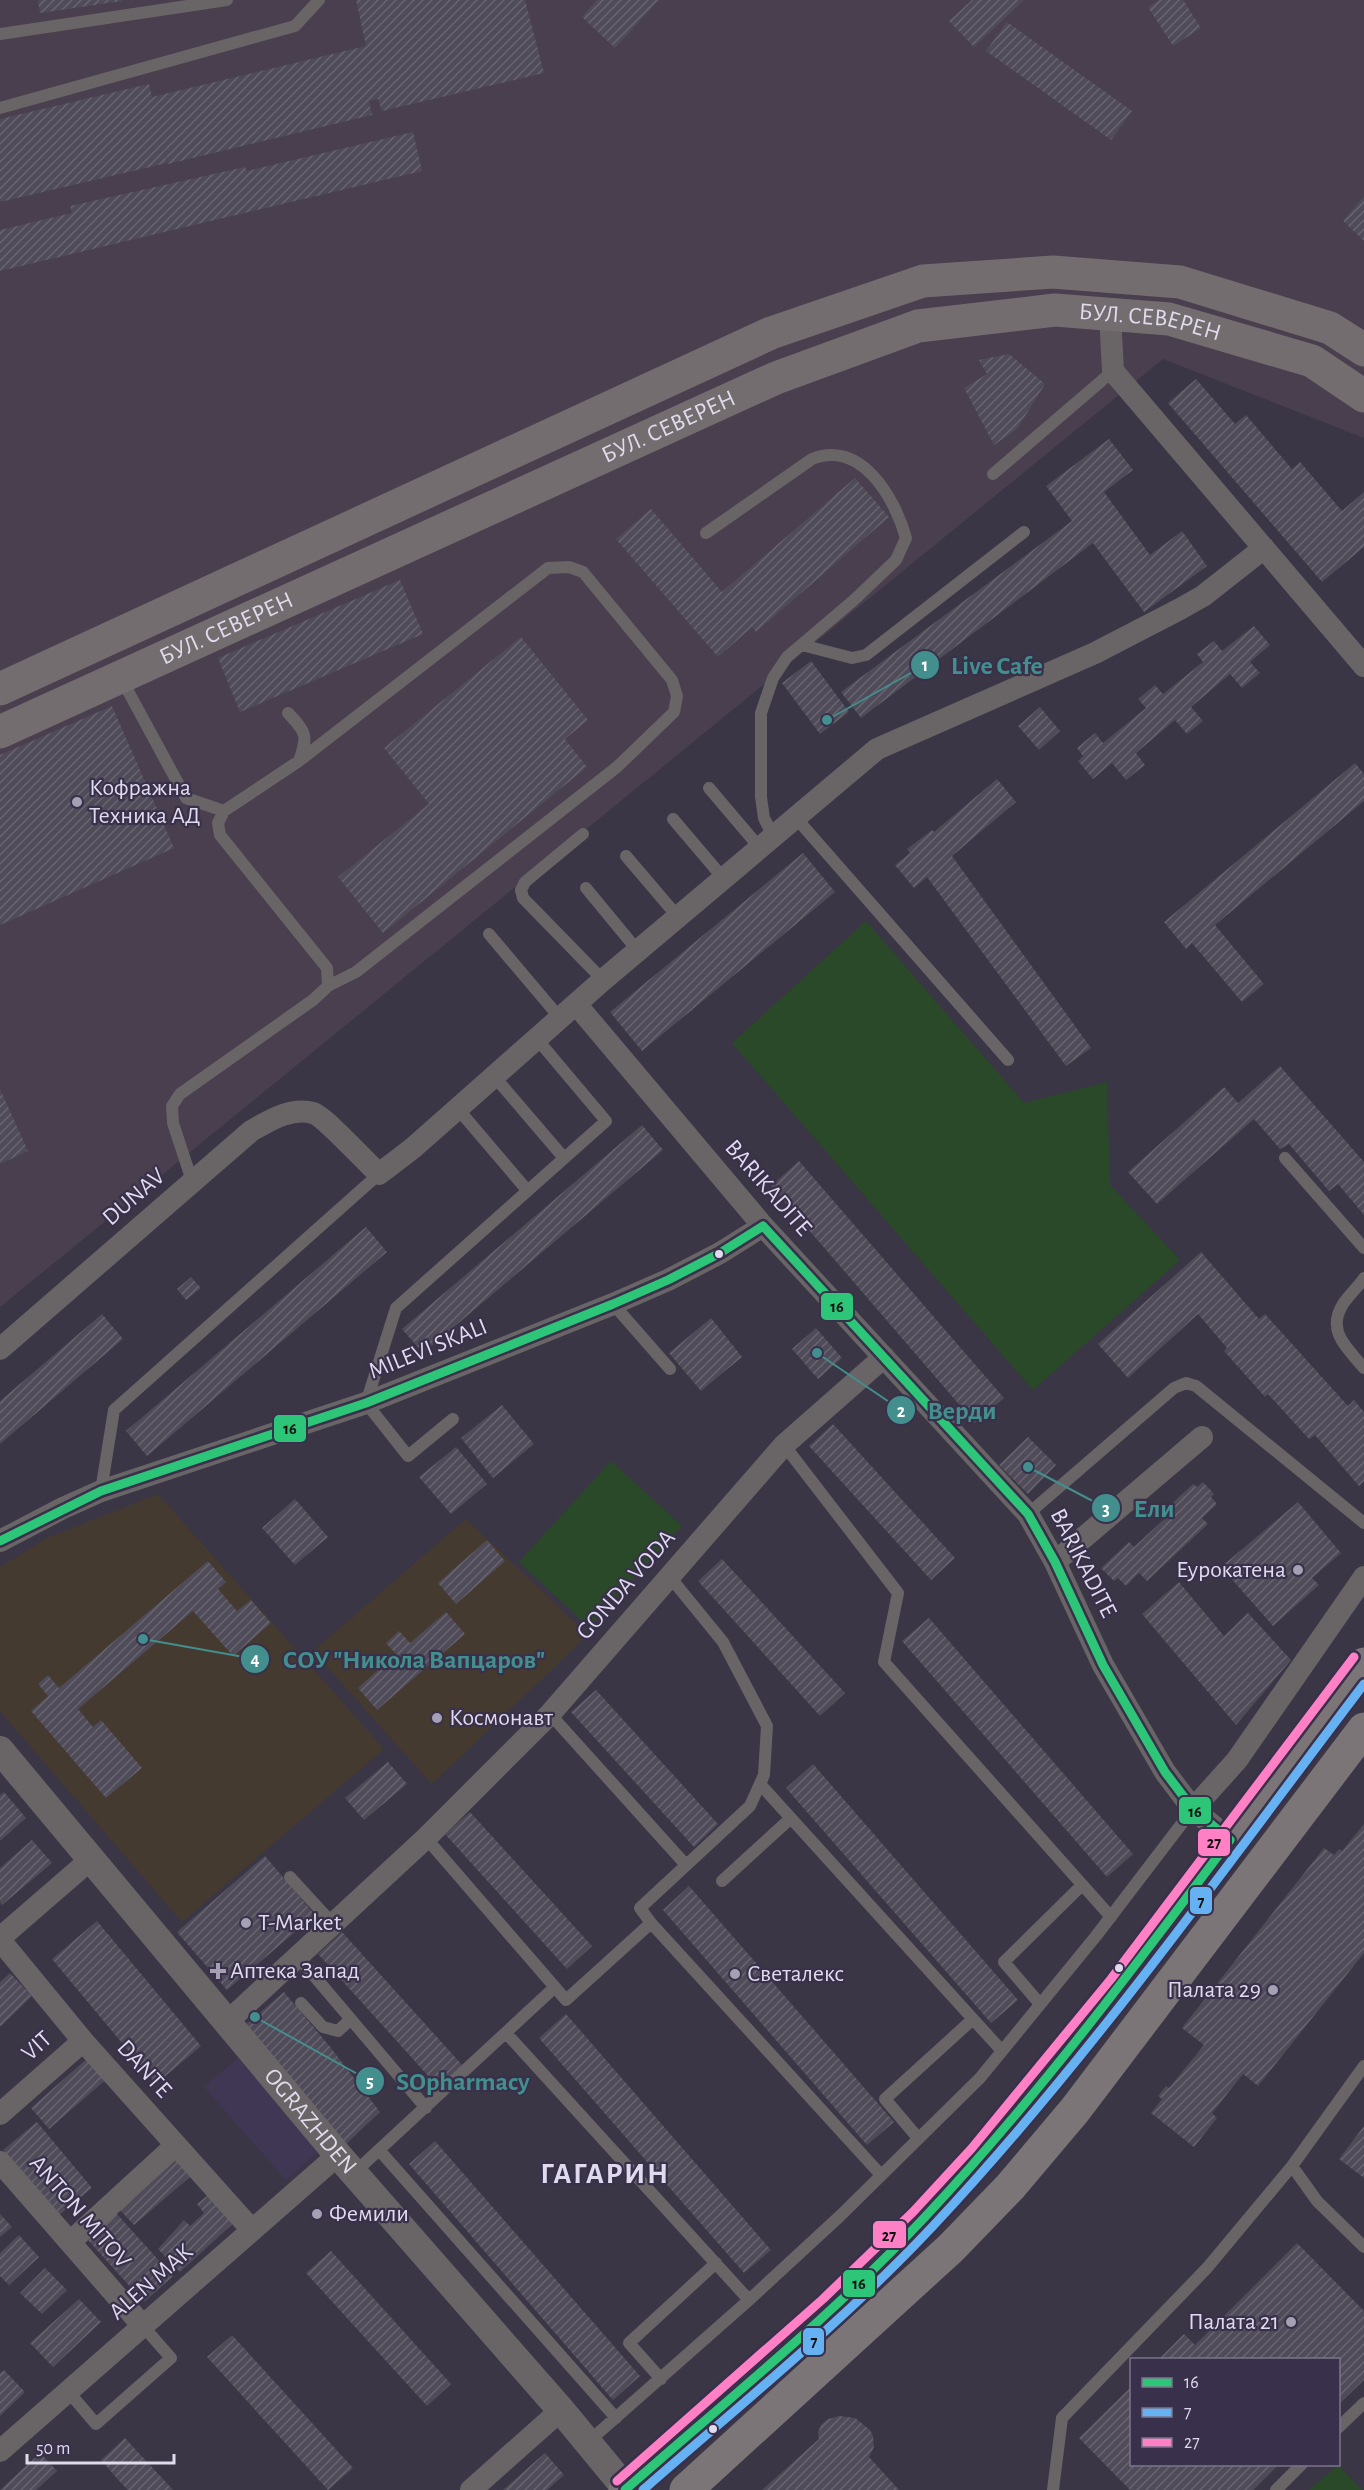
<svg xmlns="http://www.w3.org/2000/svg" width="1364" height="2490" font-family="'Alegreya Sans',sans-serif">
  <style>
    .built { fill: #403755 }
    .industrial { fill: #4a3f4e }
    .education { fill: #453a2f }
    .green { fill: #2a4928 }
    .building { fill: url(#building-hatch) }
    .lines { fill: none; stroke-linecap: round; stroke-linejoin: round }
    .service { stroke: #696466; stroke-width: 12 }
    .minor { stroke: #696466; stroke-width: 22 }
    .tertiary { stroke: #696466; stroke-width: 28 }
    .secondary { stroke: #746d70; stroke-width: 33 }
    .primary { stroke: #7c7577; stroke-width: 33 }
    .bus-1-casing { stroke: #39304b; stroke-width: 14 }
    .bus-2-casing { stroke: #39304b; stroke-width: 14 }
    .bus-3-casing { stroke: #39304b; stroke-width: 14 }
    .bus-1 { stroke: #2dc577; stroke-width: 9 }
    .bus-2 { stroke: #66b1f2; stroke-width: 9 }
    .bus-3 { stroke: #ff80c5; stroke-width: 9 }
    .poi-dot { fill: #a6a1b2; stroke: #39304b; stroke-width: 2 }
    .bus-dot { fill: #dfdbec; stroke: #39304b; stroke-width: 2 }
    .labels { text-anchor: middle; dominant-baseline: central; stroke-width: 4.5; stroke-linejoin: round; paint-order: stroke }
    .street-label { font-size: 24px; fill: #dfdbec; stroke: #39304b }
    .poi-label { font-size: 24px; fill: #dfdbec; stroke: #39304b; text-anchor: start }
    .district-label { font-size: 30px; font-weight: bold; letter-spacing: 1.5px; fill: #dfdbec; stroke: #39304b }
    .leader { fill: none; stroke: #438f8e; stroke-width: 2 }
    .callout-dot { fill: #438f8e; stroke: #39304b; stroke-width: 2 }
    .mark-label { font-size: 18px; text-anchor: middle; font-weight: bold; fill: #fff }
    .callout-label { font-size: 26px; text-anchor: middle; font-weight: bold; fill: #438f8e; stroke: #39304b; stroke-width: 4.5; stroke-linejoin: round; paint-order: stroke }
    .line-badge { stroke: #39304b; stroke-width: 2 }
    .pale-badge-label { font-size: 16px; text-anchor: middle; font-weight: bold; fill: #111 }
  </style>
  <defs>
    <pattern id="building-hatch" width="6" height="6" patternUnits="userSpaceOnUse" patternTransform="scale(1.5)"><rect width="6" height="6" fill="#4f4b58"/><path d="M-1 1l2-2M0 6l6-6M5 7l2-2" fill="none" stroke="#686470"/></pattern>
  </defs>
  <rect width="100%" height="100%" fill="#3b3645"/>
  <!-- built -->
  <path class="built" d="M238 2058 320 2150 286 2180 204 2087Z"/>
  <!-- industrial -->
  <path class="industrial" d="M0 0H1364V438L1163 359 0 1307Z"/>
  <!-- education -->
  <path class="education" d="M158 1494 384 1749 182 1922 0 1711V1567L47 1538Z
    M466 1519 588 1635 432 1784 313 1651Z"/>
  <!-- green -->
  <path class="green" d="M866 921 1024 1103 1107 1082 1110 1185 1180 1260 1033 1390 732 1043Z
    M611 1461 682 1526 589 1627 519 1562Z
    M1338 2465 1362 2490H1309Z"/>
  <!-- building -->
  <path class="building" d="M38 0H122V1L40 13Z
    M356 0H525L544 73 382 111 378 99 369 101 372 115 168 164 163 145 167 163 0 202V119L149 84 152 97 366 46Z
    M597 0H659L615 48 582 17Z
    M972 0H1024L974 47 949 21Z
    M1159 0H1183L1201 28 1173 46 1148 7Z
    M1007 22 1132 111 1111 140 986 51Z
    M413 132 422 171 0 271V230L72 213 70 206 245 167 247 171Z
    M1364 196V241L1343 221Z
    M1009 354 1045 384 1017 429 994 445 964 388 987 374 979 360Z
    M1196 379 1235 424 1246 415 1292 469 1300 462 1342 511 1364 492V547L1322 582 1168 403Z
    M1109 439 1133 470 1104 492 1150 555 1182 531 1207 566 1144 612 1093 543 861 718 841 692 1072 521 1046 486Z
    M855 478 889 517 756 632 752 627 718 657 616 539 651 509 722 592Z
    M400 580 423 634 240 712 218 658Z
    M1254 626 1270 645 1250 662 1260 673 1242 688 1230 674 1191 707 1203 721 1187 734 1175 720 1136 753 1145 765 1126 780 1112 763 1093 779 1078 761 1083 756 1077 748 1095 733 1103 743 1146 708 1138 699 1155 685 1163 694 1203 662 1197 654 1214 641 1222 651Z
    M521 637 588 720 565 739 587 767 383 933 338 877 429 804 384 748Z
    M811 661 849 712 820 734 782 683Z
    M112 706 174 848 0 925V755Z
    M1040 707 1060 731 1039 750 1018 726Z
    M1355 763 1364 774V801L1215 925 1264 984 1242 1002 1192 943 1186 949 1164 922Z
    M997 779 1016 802 952 856 1091 1048 1066 1066 927 877 914 888 895 865 910 853 907 849 932 830 934 832Z
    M803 853 835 892 642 1051 610 1012Z
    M1280 1066 1364 1162V1215L1338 1184 1329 1191 1289 1144 1280 1149 1254 1119 1157 1204 1128 1172 1224 1087 1238 1103Z
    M0 1089 28 1151 0 1164Z
    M642 1125 663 1150 423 1353 402 1329Z
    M799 1161 1004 1398 975 1423 771 1186Z
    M366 1227 387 1252 147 1456 126 1431Z
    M1201 1252 1259 1319 1265 1314 1348 1406 1354 1400 1364 1412V1481L1359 1486 1315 1435 1309 1439 1268 1394 1265 1397 1224 1351 1227 1348 1198 1314 1128 1378 1098 1344Z
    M191 1277 201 1288 186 1300 177 1289Z
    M102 1314 123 1339 0 1444V1401Z
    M711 1318 742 1357 701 1391 669 1353Z
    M816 1328 842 1358 818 1379 792 1349Z
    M502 1405 534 1444 493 1478 461 1438Z
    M833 1424 955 1558 931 1580 809 1446Z
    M1028 1437 1056 1465 1028 1494 999 1465Z
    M456 1447 487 1484 451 1514 419 1477Z
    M1203 1482 1214 1494 1211 1497 1217 1504 1202 1518 1208 1524 1147 1581 1139 1573 1126 1586 1118 1578 1114 1581 1101 1568 1129 1542 1134 1547 1173 1511 1169 1506 1193 1484 1197 1487Z
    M295 1499 328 1537 295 1565 262 1528Z
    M1298 1502 1341 1553 1312 1578 1319 1585 1273 1626 1221 1567Z
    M487 1540 505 1561 456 1604 438 1583Z
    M722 1559 845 1693 820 1716 698 1581Z
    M208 1561 226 1582 218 1589 237 1611 251 1600 271 1623 233 1656 193 1611 78 1709 93 1727 101 1720 142 1768 106 1798 31 1711 48 1696 38 1684 48 1675 59 1688Z
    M1179 1582 1224 1636 1248 1613 1291 1660 1236 1725 1142 1614Z
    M446 1612 465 1634 377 1710 358 1688 396 1654 386 1643 399 1631 410 1643Z
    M929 1618 1133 1854 1107 1877 902 1641Z
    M596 1690 718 1824 694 1847 571 1712Z
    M388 1762 407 1784 364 1820 345 1798Z
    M813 1764 1018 2000 991 2023 786 1788Z
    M4 1792 26 1818 0 1841V1795Z
    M470 1812 592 1946 567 1969 445 1834Z
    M1364 1824V1953L1258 2086 1243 2074 1212 2113 1217 2118 1194 2147 1151 2113 1162 2099 1158 2096 1166 2086 1169 2088 1204 2045 1182 2028 1324 1848 1334 1855 1339 1849 1342 1851Z
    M32 1840 52 1863 2 1905 0 1902V1868Z
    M265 1856 315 1915 227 1990 177 1932Z
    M689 1886 894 2122 867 2145 663 1910Z
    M97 1921 201 2046 156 2084 52 1959Z
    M342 1932 464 2067 440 2089 318 1954Z
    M10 1973 32 1996 0 2027V1982Z
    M284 1992 331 2048 380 2112 345 2145 245 2025Z
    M566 2014 771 2250 744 2273 539 2038Z
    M90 2056 109 2077 49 2129 31 2108Z
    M37 2122 92 2188 58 2216 3 2150Z
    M1364 2126V2178L1339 2159Z
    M435 2141 640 2376 613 2400 409 2164Z
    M172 2154 191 2176 134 2225 116 2206Z
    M213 2191 238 2219 180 2272 158 2249 184 2220 190 2226 204 2213 197 2204Z
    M116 2213 173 2276 144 2302 87 2239Z
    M0 2214 12 2227 0 2237Z
    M19 2235 39 2257 9 2285 0 2276V2253Z
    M1297 2243 1364 2311V2380L1338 2405V2360H1158L1184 2334 1195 2345Z
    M331 2251 451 2384 427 2406 306 2273Z
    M45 2268 67 2290 42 2314 20 2293Z
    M79 2299 101 2322 53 2367 30 2343Z
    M232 2335 353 2468 328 2490 207 2357Z
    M4 2370 25 2392 0 2416V2373Z
    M1132 2386V2464H1279L1253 2490H1130L1079 2438Z
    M839 2416 855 2418 870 2430 873 2436 874 2447 869 2457 899 2490H762L819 2439 818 2433 821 2425 828 2419Z
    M125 2438 173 2490H128L121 2483 101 2460Z
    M40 2453 57 2471 36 2490H0Z
    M545 2453 564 2475 547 2490H503Z"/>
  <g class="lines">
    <!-- service -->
    <path class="service" d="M0 34 227 0
      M0 108 295 26 319 0
      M993 474 1113 371
      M706 533 812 459C861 439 895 498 906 538L896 560 854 600 787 657 773 678 761 713V797L764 818 773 836
      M802 645 852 658 866 655 1024 532
      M121 678 186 798 224 811
      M288 713C307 733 308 736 299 761
      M709 788 760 848
      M796 818 1008 1060
      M673 819 724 879
      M583 834 525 882 521 890 523 898 603 980
      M626 856 678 917
      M586 888 638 951
      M489 934 560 1018
      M494 1076 564 1158
      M458 1109 527 1190
      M1285 1158 1364 1248
      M192 1181 173 1123 172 1106 180 1094 313 1000 328 986 356 972 617 767 674 712 677 696 672 680 583 572 569 567 548 568 299 761 224 811 218 823 220 835 327 968 328 986
      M1364 1278C1358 1287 1349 1295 1343 1304 1326 1331 1347 1348 1364 1368
      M613 1304 670 1369
      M453 1419 408 1456 366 1403 396 1308 606 1121 537 1039
      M784 1445 898 1593 884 1662 1111 1917
      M101 1491 114 1410 379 1174
      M1028 1514 1174 1388 1186 1383 1196 1386 1364 1523
      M550 1714 686 1865
      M760 1784 1002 2051
      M426 1838 566 2000 651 1923 640 1908 750 1806 764 1775 767 1726 723 1642 670 1577
      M290 1877 334 1925
      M722 1881 791 1818
      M651 1923 881 2175
      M299 1958 426 2108
      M301 2003 323 2027 338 2031 351 2019
      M1040 2004 1004 1962 1082 1885
      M506 2033 749 2300
      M918 2138 885 2099 973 2019
      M380 2151 616 2418
      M1292 2166 1317 2201 1364 2247
      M354 2173 555 1987
      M661 2379 629 2343 716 2263
      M67 2390 96 2424 171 2358 142 2325
      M1338 2428 1364 2403
      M588 2442 749 2300 840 2216 980 2078 1096 1936 1193 1809
      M1053 2490 1062 2418 1207 2268 1292 2166 1364 2066
      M1276 2490 1302 2464"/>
    <!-- minor -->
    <path class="minor" d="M1110 315 1113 371 1364 666
      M576 1004 763 1226 1028 1514 1055 1562 1103 1665 1165 1772 1193 1809 1230 1840
      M0 1349 251 1131C269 1121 290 1107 313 1113 324 1116 367 1163 379 1174L413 1148 603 980 877 749 1095 653 1180 609 1203 596 1264 548
      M0 1541 63 1508 101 1491 366 1403 613 1304 668 1280 720 1253 763 1226
      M1055 1562 1202 1437
      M1193 1809 1237 1760 1364 1577
      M0 1938 90 1860
      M0 1940 83 2041 252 2230
      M227 2022 426 1838 550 1714 784 1445 884 1357
      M0 2114 83 2041
      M0 2162 142 2325
      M70 2242 176 2145
      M0 2451 338 2155
      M471 2490 561 2410"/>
    <!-- tertiary -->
    <path class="tertiary" id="s1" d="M0 1750 338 2155 561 2410 627 2490"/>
    <!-- secondary -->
    <g class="secondary">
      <path d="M0 689 771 333 923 281 1053 272 1180 282 1330 328 1364 350"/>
      <path id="s2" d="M0 732 776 378 918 326 1055 310 1169 319 1312 361 1364 396"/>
    </g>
    <!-- primary -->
    <path class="primary" d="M625 2490 831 2308 922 2220 981 2156 1120 1986 1364 1664
      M686 2490 951 2248 1010 2187 1075 2110 1364 1729"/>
    <defs>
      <path id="bus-1" d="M0 1541 101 1491 366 1403 613 1304 668 1280 720 1253 763 1226 1028 1514 1055 1562 1103 1665 1165 1772 1193 1809 1230 1840C1133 1969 1035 2100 924 2218 832 2316 726 2401 625 2490"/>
      <path id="bus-2" d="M643 2490C741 2404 844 2321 933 2226 1091 2057 1225 1867 1364 1684"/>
      <path id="bus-3" d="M617 2481 823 2299 913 2212 972 2148 1111 1979 1354 1657"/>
    </defs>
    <!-- bus-1 casing -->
    <use href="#bus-1" class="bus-1-casing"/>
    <!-- bus-2 casing -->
    <use href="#bus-2" class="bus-2-casing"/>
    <!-- bus-3 casing -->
    <use href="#bus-3" class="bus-3-casing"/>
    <!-- bus-1 -->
    <use href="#bus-1" class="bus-1"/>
    <!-- bus-2 -->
    <use href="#bus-2" class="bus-2"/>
    <!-- bus-3 -->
    <use href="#bus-3" class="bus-3"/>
  </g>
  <!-- markers -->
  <g class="poi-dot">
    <circle cx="77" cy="802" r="6"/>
    <circle cx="1298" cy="1570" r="6"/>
    <circle cx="437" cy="1718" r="6"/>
    <circle cx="246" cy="1923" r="6"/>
    <path d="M215 1962h6v6h6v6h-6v6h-6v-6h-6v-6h6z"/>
    <circle cx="735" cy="1974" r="6"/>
    <circle cx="1273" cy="1990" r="6"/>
    <circle cx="317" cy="2214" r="6"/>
    <circle cx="1291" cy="2322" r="6"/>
  </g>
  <g class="bus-dot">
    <circle cx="719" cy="1254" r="5"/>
    <circle cx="1119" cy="1968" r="5"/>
    <circle cx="713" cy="2429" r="5"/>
  </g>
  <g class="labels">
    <!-- street labels -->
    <g class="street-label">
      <text stroke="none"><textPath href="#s2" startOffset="1238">БУЛ. СЕВЕРЕН</textPath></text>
      <text stroke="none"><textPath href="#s2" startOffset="735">БУЛ. СЕВЕРЕН</textPath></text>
      <text stroke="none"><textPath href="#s2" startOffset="249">БУЛ. СЕВЕРЕН</textPath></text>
      <text transform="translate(768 1188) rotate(49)">BARIKADITE</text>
      <text transform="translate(134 1197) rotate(-41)">DUNAV</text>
      <text transform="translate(428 1349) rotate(-22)">MILEVI SKALI</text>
      <text transform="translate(1083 1563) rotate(63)">BARIKADITE</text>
      <text transform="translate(626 1585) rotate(-49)">GONDA VODA</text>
      <text transform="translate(37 2046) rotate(-42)">VIT</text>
      <text transform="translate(144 2069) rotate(48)">DANTE</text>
      <text stroke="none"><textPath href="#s1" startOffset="484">OGRAZHDEN</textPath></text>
      <text transform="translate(80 2212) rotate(49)">ANTON MITOV</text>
      <text transform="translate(151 2282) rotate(-41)">ALEN MAK</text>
    </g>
    <!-- poi labels -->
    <g class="poi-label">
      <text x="89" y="788">Кофражна<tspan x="89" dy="28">Техника АД</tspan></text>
      <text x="1286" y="1570" text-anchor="end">Еурокатена</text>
      <text x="449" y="1718">Космонавт</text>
      <text x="258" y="1923">T-Market</text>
      <text x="230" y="1971">Аптека Запад</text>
      <text x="747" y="1974">Светалекс</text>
      <text x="1261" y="1990" text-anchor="end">Палата 29</text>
      <text x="329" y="2214">Фемили</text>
      <text x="1279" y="2322" text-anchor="end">Палата 21</text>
    </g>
    <!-- district labels -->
    <g class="district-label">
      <text x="605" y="2174">ГАГАРИН</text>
    </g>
  </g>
  <!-- callouts -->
  <path class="leader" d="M827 720L925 665M817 1353L901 1410M1028 1467L1106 1508M143 1639L255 1659M255 2017L370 2081"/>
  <g class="callout-dot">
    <circle cx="827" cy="720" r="6"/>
    <circle cx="817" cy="1353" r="6"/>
    <circle cx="1028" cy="1467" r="6"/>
    <circle cx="143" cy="1639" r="6"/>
    <circle cx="255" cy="2017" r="6"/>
    <circle cx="925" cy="665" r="15"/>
    <circle cx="901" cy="1410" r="15"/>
    <circle cx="1106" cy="1508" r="15"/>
    <circle cx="255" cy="1659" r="15"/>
    <circle cx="370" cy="2081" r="15"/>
  </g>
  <g class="mark-label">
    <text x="925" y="671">1</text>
    <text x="901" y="1417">2</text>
    <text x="1106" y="1515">3</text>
    <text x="255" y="1665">4</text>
    <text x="370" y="2087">5</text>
  </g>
  <g class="callout-label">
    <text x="997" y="674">Live Cafe</text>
    <text x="962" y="1419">Верди</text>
    <text x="1154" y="1517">Ели</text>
    <text x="414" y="1668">СОУ "Никола Вапцаров"</text>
    <text x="463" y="2090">SOpharmacy</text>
  </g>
  <g class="line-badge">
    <rect x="820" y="1292" width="34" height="29" rx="6" fill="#2dc577"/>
    <rect x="273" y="1414" width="34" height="29" rx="6" fill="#2dc577"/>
    <rect x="1178" y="1796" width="34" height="29" rx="6" fill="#2dc577"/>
    <rect x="1197" y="1828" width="34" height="29" rx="6" fill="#ff80c5"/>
    <rect x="1189" y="1886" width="24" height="29" rx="6" fill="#66b1f2"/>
    <rect x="872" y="2220" width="35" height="29" rx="6" fill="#ff80c5"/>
    <rect x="842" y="2269" width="34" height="29" rx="6" fill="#2dc577"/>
    <rect x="802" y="2327" width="23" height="29" rx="6" fill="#66b1f2"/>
  </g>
  <g class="pale-badge-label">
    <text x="837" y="1312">16</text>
    <text x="290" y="1434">16</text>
    <text x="1195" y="1817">16</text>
    <text x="1214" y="1848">27</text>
    <text x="1201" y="1907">7</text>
    <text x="889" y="2241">27</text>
    <text x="859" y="2289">16</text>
    <text x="814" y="2347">7</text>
  </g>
  <!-- legend -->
  <rect x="1130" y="2358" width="210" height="108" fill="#39304b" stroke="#7b748b" stroke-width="1.5"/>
  <rect x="1142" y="2378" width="30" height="9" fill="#2dc577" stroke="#7b748b" stroke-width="1.5"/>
  <text x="1184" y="2388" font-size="18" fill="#dfdbec">16</text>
  <rect x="1142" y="2408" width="30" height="9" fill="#66b1f2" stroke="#7b748b" stroke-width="1.5"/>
  <text x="1184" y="2418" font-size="18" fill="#dfdbec">7</text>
  <rect x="1142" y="2438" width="30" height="9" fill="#ff80c5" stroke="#7b748b" stroke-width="1.5"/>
  <text x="1184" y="2448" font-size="18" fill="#dfdbec">27</text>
  <!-- scale -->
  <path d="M27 2454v9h147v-9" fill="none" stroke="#dfdbec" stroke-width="3"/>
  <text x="36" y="2454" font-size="18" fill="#dfdbec" stroke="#39304b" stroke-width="4.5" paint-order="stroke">50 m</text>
</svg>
